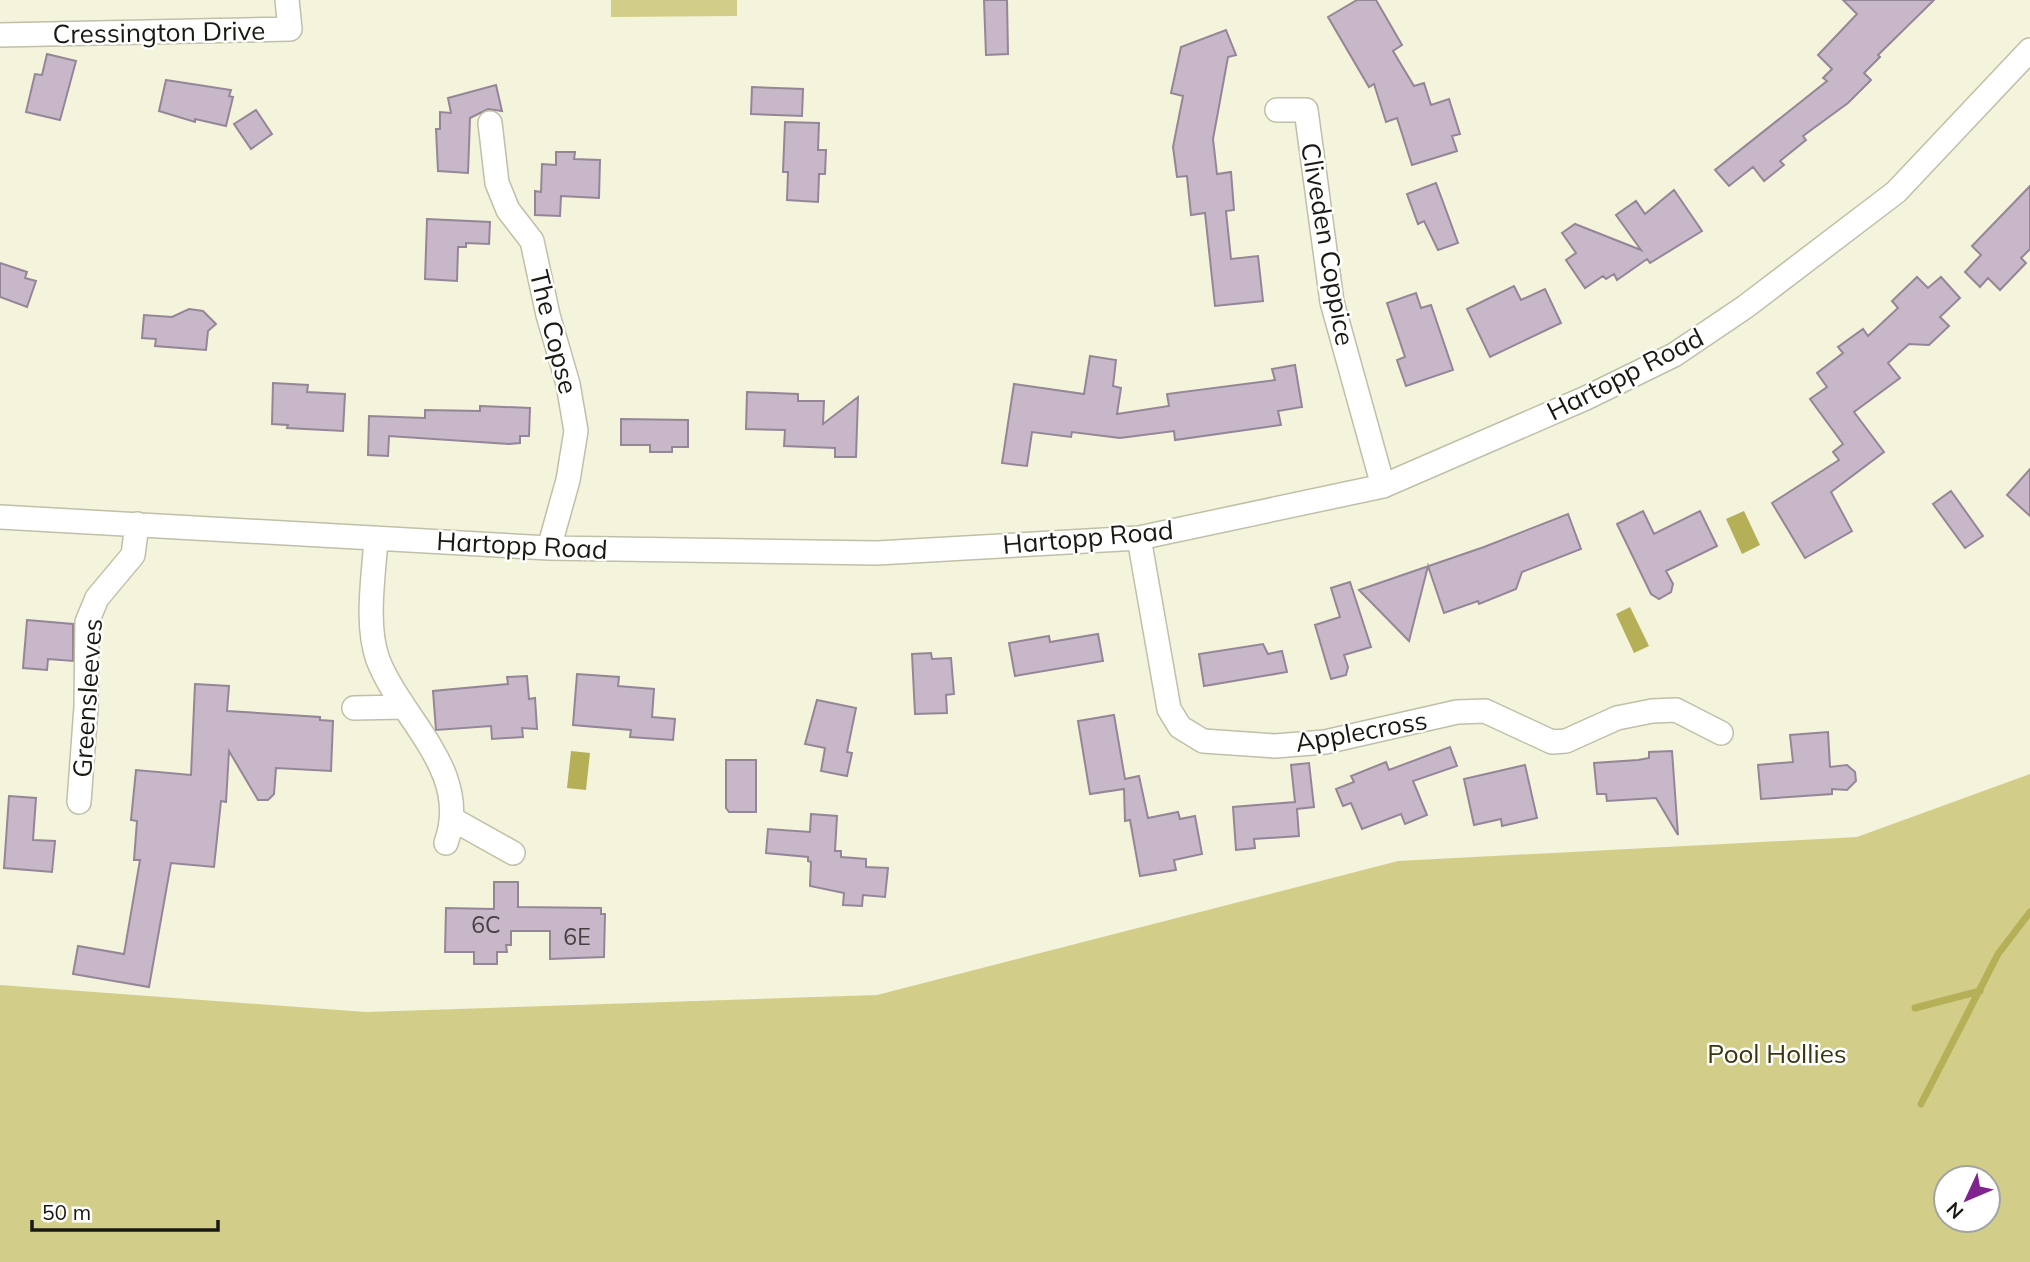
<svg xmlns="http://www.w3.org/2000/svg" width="2030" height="1262" font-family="Mulish,sans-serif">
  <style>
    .green { fill: #d2ce8a; fill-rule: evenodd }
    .water { fill: #b5af58 }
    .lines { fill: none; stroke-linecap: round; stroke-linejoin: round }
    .stream { stroke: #b5af58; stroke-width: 7 }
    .building { fill: #c7b7c9; stroke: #958697; stroke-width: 2 }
    .minor-casing { stroke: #c0bfa8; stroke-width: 26 }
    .minor { stroke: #fff; stroke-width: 23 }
    .labels { text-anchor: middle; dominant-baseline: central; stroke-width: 5; stroke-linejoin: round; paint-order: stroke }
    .number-label { font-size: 23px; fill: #45403f }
    .street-label { font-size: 26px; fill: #1a1911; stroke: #fff }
    .park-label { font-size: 26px; fill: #38350f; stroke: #fff }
  </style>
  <rect width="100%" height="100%" fill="#f4f3dc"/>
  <!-- green -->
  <path class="green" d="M611 0H737V16L611 17Z
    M2030 774V1262H0V985L366 1012 877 995 1398 861 1857 837ZM1946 1178H1988V1220H1946Z"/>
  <!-- water -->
  <path class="water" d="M1744 511 1760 545 1742 554 1726 519Z
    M1630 607 1649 646 1634 653 1616 614Z
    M571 751 590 753 586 790 567 788Z"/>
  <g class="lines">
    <!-- stream -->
    <path class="stream" d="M1915 1008 1980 991
      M1921 1104 1998 954 2030 912"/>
  </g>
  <!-- building -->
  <path class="building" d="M984 0H1007L1008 54 986 55Z
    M1357 0H1376L1402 45 1393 51 1414 86 1424 83 1431 105 1449 99 1460 134 1452 136 1457 151 1412 165 1397 118 1386 122 1374 84 1369 87 1328 17Z
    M1843 0H1934L1878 55 1880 57 1864 73 1871 80 1848 103 1803 136 1806 140 1780 161 1784 165 1764 181 1753 167 1729 186 1715 170 1827 81 1823 78 1832 69 1818 55 1857 14Z
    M1226 30 1236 55 1228 57 1213 139 1217 174 1231 172 1234 210 1226 211 1231 259 1258 256 1263 301 1215 306 1205 213 1191 215 1187 176 1177 177 1173 147 1183 96 1171 93 1181 47Z
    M47 54 76 61 60 120 26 112 35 74 42 75Z
    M166 80 231 90 229 96 233 97 226 126 195 119V122L159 111Z
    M496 85 502 111 488 109 470 118 468 173 438 171 436 129H440V112L451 113 448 98Z
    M752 87 803 89 802 116 751 114Z
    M256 110 272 134 251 149 234 124Z
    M785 122 819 123 818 150H826L825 174H819L818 202 787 200 788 172H783Z
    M556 152H575L574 159 600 160 599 198 561 196 560 216 535 215V191L541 192 542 164 556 165Z
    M1436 183 1458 243 1438 250 1424 221 1418 224 1407 194Z
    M2030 186V249L2021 258 2026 263 2000 290 1988 278 1980 287 1965 272 1981 255 1972 246Z
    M1674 190 1702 231 1650 263 1647 259 1617 280 1614 274 1606 279 1603 276 1585 288 1566 260 1576 253 1562 233 1575 224 1641 250 1616 215 1636 201 1645 214Z
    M427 219 490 222 489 244 466 243V247H458L457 281 425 279Z
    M0 263 27 272 25 278 36 281 27 307 0 297Z
    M1917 277 1928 288 1941 277 1960 298 1940 317 1949 326 1929 345 1909 344 1888 363 1900 378 1854 412 1884 452 1831 492 1852 531 1805 558 1772 503 1839 460 1833 452 1843 444 1810 399 1827 387 1817 373 1843 353 1838 347 1863 329 1868 336 1898 308 1892 301Z
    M1514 286 1521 300 1545 289 1561 323 1490 357 1467 309Z
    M1416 293 1421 308 1431 305 1453 370 1406 386 1397 360 1405 357 1387 303Z
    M189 309 203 311 216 324 208 331 206 350 155 346 156 339 142 338 144 315 172 317Z
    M1090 356 1116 360 1113 386 1121 388 1117 414 1169 406 1167 394 1275 380 1272 369 1295 365 1302 407 1278 411 1281 425 1175 440 1174 431 1120 438 1072 432 1071 437 1032 432 1027 466 1002 463 1014 384 1084 394Z
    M273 383 308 385 307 392 345 394 343 431 287 428 288 425 272 424Z
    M747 392 798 394V401H824L823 424 858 397 856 457H835V448L784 446 785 430 746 429Z
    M480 406 530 408 529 436H520V443L509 444 389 436 388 456 368 455 369 416 425 418V410L480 411Z
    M621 419 688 420V447H672V452H650V445H621Z
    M2030 469V516L2007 495Z
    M1951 491 1983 536 1965 548 1933 504Z
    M1643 511 1654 534 1700 511 1717 546 1666 571 1673 584 1671 592 1659 599 1651 594 1617 524Z
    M1568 514 1581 549 1522 572 1516 589 1479 604 1478 601 1444 613 1428 566 1409 641 1359 590 1484 547Z
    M1350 582 1371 647 1344 655 1348 667 1346 675 1331 679 1315 625 1340 617 1331 588Z
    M27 620 73 624V661L48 659 47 670 23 668Z
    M1098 634 1103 661 1015 676 1009 643 1049 636 1050 642Z
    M1263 644 1268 654 1282 651 1287 672 1204 686 1199 654Z
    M931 653 932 659 951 658 954 694 946 695 947 713 915 714 912 654Z
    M577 674 619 677 618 686 654 689 652 717 675 719 673 740 630 737 631 730 573 725Z
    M527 676 529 699 535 698 537 729 522 728 523 737 492 739 491 726 436 730 433 691 508 684 507 677Z
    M195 684 229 686 227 711 320 717V720L333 721 331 771 276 768 274 794 268 800H258L229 751 226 802 221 801 214 867 171 863 149 987 73 974 78 946 124 954 140 860H134L137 821 131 820 136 770 191 775Z
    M817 700 856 708 847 752 852 753 847 776 821 771 825 748 805 744Z
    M1114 715 1125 779 1139 776 1148 818 1178 812 1180 819 1195 816 1202 854 1174 860 1176 870 1140 876 1130 820 1125 821 1124 789 1090 794 1078 721Z
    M1828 732 1830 767 1847 765 1855 772 1856 781 1847 790 1832 789V794L1761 799 1758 765 1793 762 1790 735Z
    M1450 747 1457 766 1413 781 1427 815 1405 824 1401 814 1362 829 1351 803 1343 806 1336 789 1354 782 1351 776 1386 762 1389 770Z
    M1672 751 1678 835 1656 798 1607 801 1606 794H1597L1594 763 1638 760 1649 758V752Z
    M726 760H756V812H729L726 808Z
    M1309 763 1314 807 1297 809 1299 836 1254 839 1255 848 1236 850 1233 807 1295 802 1291 765Z
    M1525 765 1537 818 1502 826 1501 819 1474 825 1464 779Z
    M9 796 36 798 33 840 55 841 52 872 4 868Z
    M811 814 837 816 835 851H841V857L866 859V867L888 868 885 897 863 895 862 906 843 905 844 893 810 886 811 862 808 861V857L766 853 768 829 810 832Z
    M494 882H518V907L601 908V914H605L604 957 550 959V931H511V945H506L507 952H497V964H474V952H445L446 908 494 909Z"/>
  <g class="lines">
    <defs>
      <path id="minor" d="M0 35 290 29 287 0
        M1277 110H1306L1332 302 1383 486
        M490 123 497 183 508 210 532 241 548 315 568 384 576 431 568 480 549 548
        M0 517 549 548 877 553 1139 538 1383 486 1586 398 1674 355 1745 307 1896 192 2030 50
        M376 538C374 575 365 624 378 660 402 721 472 771 446 843
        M1139 538 1169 709 1180 727 1203 741 1275 746 1325 742 1457 712 1485 711 1552 742 1566 741 1617 718 1652 711 1676 710 1721 733
        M354 708 404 707
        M79 802 86 707 87 622 97 598 133 555 137 524
        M454 820 513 853"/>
    </defs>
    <!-- minor casing -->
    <use href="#minor" class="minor-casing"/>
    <!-- minor -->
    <use href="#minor" class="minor"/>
  </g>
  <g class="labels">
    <!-- number labels -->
    <g class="number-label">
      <text x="486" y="924">6C</text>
      <text x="577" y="936">6E</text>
    </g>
    <!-- street labels -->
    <g class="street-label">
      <text transform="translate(159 32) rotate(-1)">Cressington Drive</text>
      <text transform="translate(1328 244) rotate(80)">Cliveden Coppice</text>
      <text transform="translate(554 332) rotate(76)">The Copse</text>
      <text transform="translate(1625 374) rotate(-27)">Hartopp Road</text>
      <text transform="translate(1088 537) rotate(-5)">Hartopp Road</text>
      <text transform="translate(522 545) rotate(3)">Hartopp Road</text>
      <text transform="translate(87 698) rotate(-86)">Greensleeves</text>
      <text transform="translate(1361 731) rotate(-10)">Applecross</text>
    </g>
    <!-- park labels -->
    <g class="park-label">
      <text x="1777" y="1053">Pool Hollies</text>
    </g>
  </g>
  <!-- north arrow -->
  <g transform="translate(1967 1199) rotate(226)"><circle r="33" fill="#ffffff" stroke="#a3a3a0" stroke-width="2"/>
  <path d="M0-5L12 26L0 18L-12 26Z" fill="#81238f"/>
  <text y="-10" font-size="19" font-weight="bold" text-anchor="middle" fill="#1a1911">N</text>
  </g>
  <!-- scale -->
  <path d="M32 1220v10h186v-10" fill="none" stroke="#1a1911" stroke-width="3.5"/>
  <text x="42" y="1220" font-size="21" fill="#1a1911" stroke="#ffffff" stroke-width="5" paint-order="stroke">50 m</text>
</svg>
